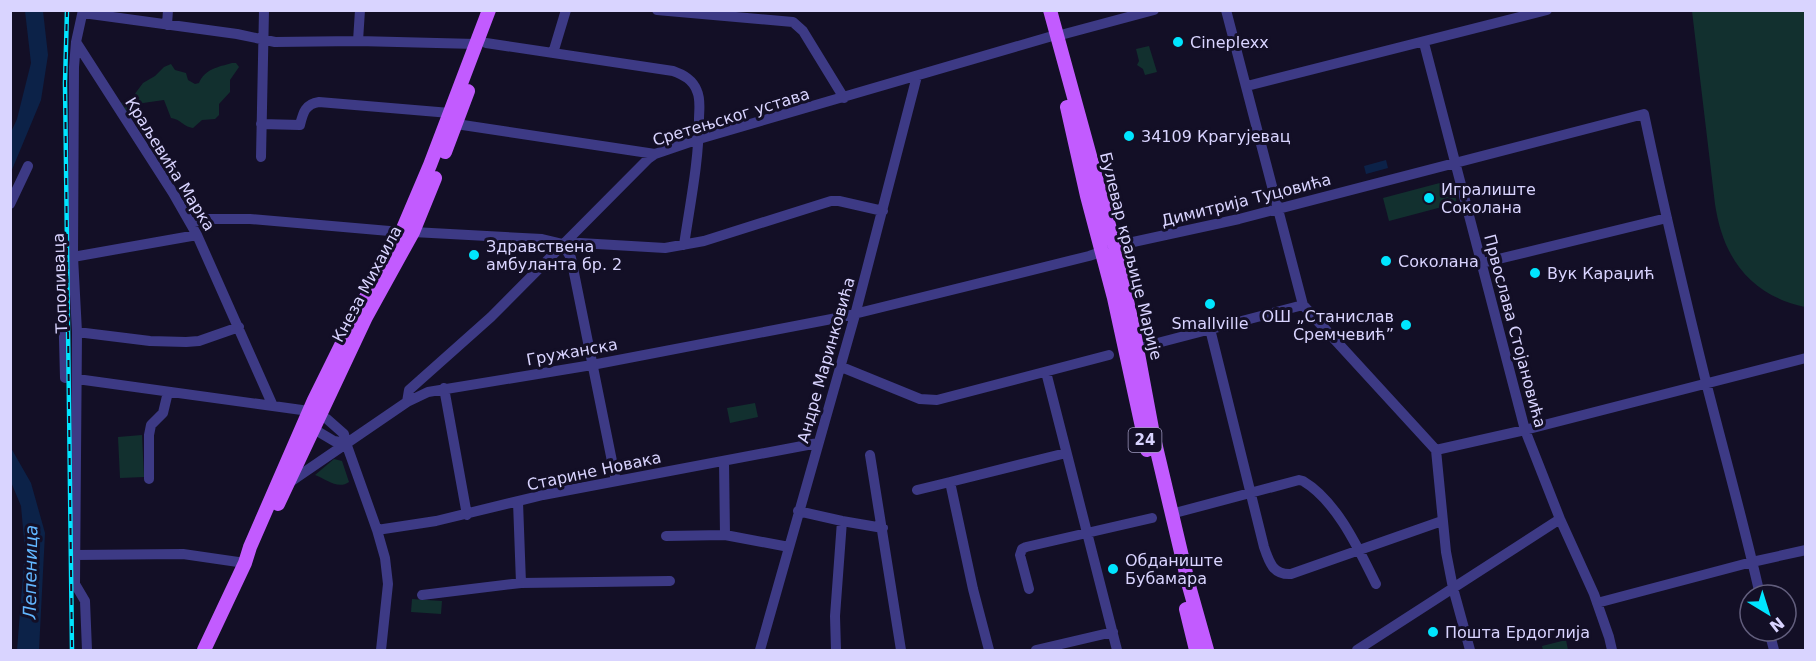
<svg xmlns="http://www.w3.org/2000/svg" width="1816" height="661" font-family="'DejaVu Sans',sans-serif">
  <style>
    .green { fill: #12302f }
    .water { fill: #0c2248 }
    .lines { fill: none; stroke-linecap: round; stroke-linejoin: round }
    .minor { stroke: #3d3a85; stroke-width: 10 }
    .major { stroke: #c25bff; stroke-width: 14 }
    .rail-casing { stroke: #00e5ff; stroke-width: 4.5 }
    .rail { stroke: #130f26; stroke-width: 2; stroke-dasharray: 7; stroke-linecap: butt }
    .poi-dot { fill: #00e5ff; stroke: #130f26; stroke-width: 2 }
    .labels { text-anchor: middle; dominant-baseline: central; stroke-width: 6; stroke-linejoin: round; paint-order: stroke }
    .shield { fill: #130f26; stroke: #9e99be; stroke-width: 1.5 }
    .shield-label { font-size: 15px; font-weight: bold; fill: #d9d4ff }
    .poi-label { font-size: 16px; fill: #d9d4ff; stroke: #130f26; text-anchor: start }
    .street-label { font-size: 16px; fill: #d9d4ff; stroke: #130f26 }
    .water-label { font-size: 18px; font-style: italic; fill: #62b6ff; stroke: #130f26 }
  </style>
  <rect width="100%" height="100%" fill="#130f26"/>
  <!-- green -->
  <path class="green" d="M1692 11H1805V307C1750 295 1723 258 1715 204Z
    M1149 46 1157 72 1145 75 1143 69 1137 65 1139 61 1136 49Z
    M232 63H236L239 67 230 80V92L219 104V115L215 119 202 120 193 128C184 127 180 119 171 118L164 100 143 103 137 108 138 115 131 119 121 103 134 95 143 83 155 76 164 67 171 64 175 70 186 73 188 80 195 84 199 83C205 69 218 67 232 63Z
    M1451 180 1457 203 1389 221 1383 198Z
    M755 403 758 417 730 423 727 408Z
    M142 435 144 477 120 478 118 437Z
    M334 459 342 461 349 482C338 490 326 479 315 475Z
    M412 599 442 601 441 614 411 612Z
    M1566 640 1568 650H1543L1542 646Z"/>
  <!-- water -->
  <path class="water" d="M25 11H43L48 55 41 100 11 172V132L17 119 31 63Z
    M1386 160 1388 168 1366 174 1364 166Z
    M11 448 31 483 45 533 39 650H17L25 550 21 506 11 482Z"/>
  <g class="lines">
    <!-- minor -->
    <path class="minor" d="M83 10 76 42 74 67 73 257 77 332 75 584 85 601 87 650
      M657 10 793 22 803 31 844 98
      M1226 10 1303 305 1436 450 1446 552 1453 588 1470 650
      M83 13 237 34 275 42 358 41 476 44
      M167 25 168 10
      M1057 36 1154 10
      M358 41 360 10
      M76 42 173 193 197 235 273 406
      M486 43 673 71C684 75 693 80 697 91 701 100 699 110 699 119 699 161 690 204 684 245
      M1424 43 1525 430 1560 519 1594 594 1609 637 1612 650
      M553 53 566 10
      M1247 86 1547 10
      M261 124 300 125C303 113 305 104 319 102L450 113
      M456 124 655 154
      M261 157 264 10
      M10 204 28 166
      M191 223 206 219H250L401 232
      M413 232 542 239 563 244 580 243 665 248 704 241 831 201H839L883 211
      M563 244 571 258 616 481
      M73 257 197 235
      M59 261 63 300 65 378
      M1482 263 1667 218
      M1210 329 1264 547C1269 562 1273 575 1291 574L1442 521
      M77 332 150 341 186 342 199 341 239 327
      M1146 346 1303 305
      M839 366 920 399 937 400 1109 355
      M1046 372 1117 650
      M77 379 309 411 327 419 344 434 346 443 377 530 385 558 388 584 381 650
      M444 388 467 515
      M407 402 409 390 491 317 648 159 655 154 699 139 1049 37
      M307 425 334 441 346 443
      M1436 450 1525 430 1806 358
      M870 455 901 650
      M724 461 725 535
      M149 479V435L151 425 163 413 168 392
      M290 482 407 402 428 392 592 365 842 317 1089 256 1124 244 1239 219 1644 114C1663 204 1684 293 1706 382 1724 453 1744 524 1760 595
      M950 482 1066 453
      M917 490 950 482 973 589 989 650
      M518 502 521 583
      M798 511 842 521 883 528
      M1171 514 1299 480 1303 481C1337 501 1359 550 1376 584
      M377 530 436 521 543 495 818 443
      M666 536 725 535 789 547
      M75 555 183 554 245 563
      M1029 589 1020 555 1022 549 1026 547 1152 518
      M422 595 521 583 670 581
      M1597 603 1752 562 1806 550
      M1769 631 1774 650
      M760 650 855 315 917 76
      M836 650 835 616 842 521
      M1036 650 1113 632
      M1357 650 1560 519"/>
    <!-- major -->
    <path class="major" d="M1050 10 1115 247 1134 332 1153 434 1189 586 1207 650
      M1067 107 1087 196 1114 298 1147 450
      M445 152 468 91
      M278 504 366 317 413 232 435 178
      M1186 609 1196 650
      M204 650 245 563 250 547 314 400 355 317 399 238 430 165 489 10"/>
    <defs>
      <path id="rail" d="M67 10 65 83 72 650"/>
    </defs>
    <!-- rail casing -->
    <use href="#rail" class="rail-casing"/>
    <!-- rail -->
    <use href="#rail" class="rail"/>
  </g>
  <!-- markers -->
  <g class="poi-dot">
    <circle cx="1178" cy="42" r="6"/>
    <circle cx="1129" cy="136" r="6"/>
    <circle cx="1429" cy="198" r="6"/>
    <circle cx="474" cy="255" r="6"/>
    <circle cx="1386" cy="261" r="6"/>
    <circle cx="1535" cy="273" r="6"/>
    <circle cx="1210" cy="304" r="6"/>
    <circle cx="1406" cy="325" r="6"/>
    <circle cx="1113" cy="569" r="6"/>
    <circle cx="1433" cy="632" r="6"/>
  </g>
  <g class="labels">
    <!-- shield labels -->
    <rect class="shield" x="1128.5" y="428" width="33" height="24" rx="4.5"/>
    <g class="shield-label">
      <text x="1145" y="440">24</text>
    </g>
    <!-- poi labels -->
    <g class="poi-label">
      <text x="1190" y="42">Cineplexx</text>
      <text x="1141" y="136">34109 Крагујевац</text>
      <text x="1441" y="189">Игралиште<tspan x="1441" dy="18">Соколана</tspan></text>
      <text x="486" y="246">Здравствена<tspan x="486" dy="18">амбуланта бр. 2</tspan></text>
      <text x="1398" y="261">Соколана</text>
      <text x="1547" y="273">Вук Караџић</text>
      <text x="1394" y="316" text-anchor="end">ОШ „Станислав<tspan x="1394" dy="18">Сремчевић”</tspan></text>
      <text x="1210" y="323" text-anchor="middle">Smallville</text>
      <text x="1125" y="560">Обданиште<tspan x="1125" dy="18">Бубамара</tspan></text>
      <text x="1445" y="632">Пошта Ердоглија</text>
    </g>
    <!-- street labels -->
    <g class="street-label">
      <text transform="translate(731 117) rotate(-17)">Сретењског устава</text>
      <text transform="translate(170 164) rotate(58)">Краљевића Марка</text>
      <text transform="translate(1246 200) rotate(-14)">Димитрија Туцовића</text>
      <text transform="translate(1131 256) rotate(76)">Булевар краљице Марије</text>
      <text transform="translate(60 283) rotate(-92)">Тополиваца</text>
      <text transform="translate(367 284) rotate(-62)">Кнеза Михаила</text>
      <text transform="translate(1515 331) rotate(75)">Првослава Стојановића</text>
      <text transform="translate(572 352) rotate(-10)">Гружанска</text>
      <text transform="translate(826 360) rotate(-74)">Андре Маринковића</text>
      <text transform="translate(594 471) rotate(-12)">Старине Новака</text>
    </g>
    <!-- water labels -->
    <g class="water-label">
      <text transform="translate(30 572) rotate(-89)">Лепеница</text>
    </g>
  </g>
  <!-- border -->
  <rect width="1816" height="661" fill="none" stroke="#d9d4ff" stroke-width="24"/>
  <!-- north arrow -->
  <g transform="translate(1768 613) rotate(142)"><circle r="28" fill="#130f26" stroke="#625e7d" stroke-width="1.5"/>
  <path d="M0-4.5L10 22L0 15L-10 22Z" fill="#00e5ff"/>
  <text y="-9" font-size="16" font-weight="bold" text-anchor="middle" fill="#d9d4ff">N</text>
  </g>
</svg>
